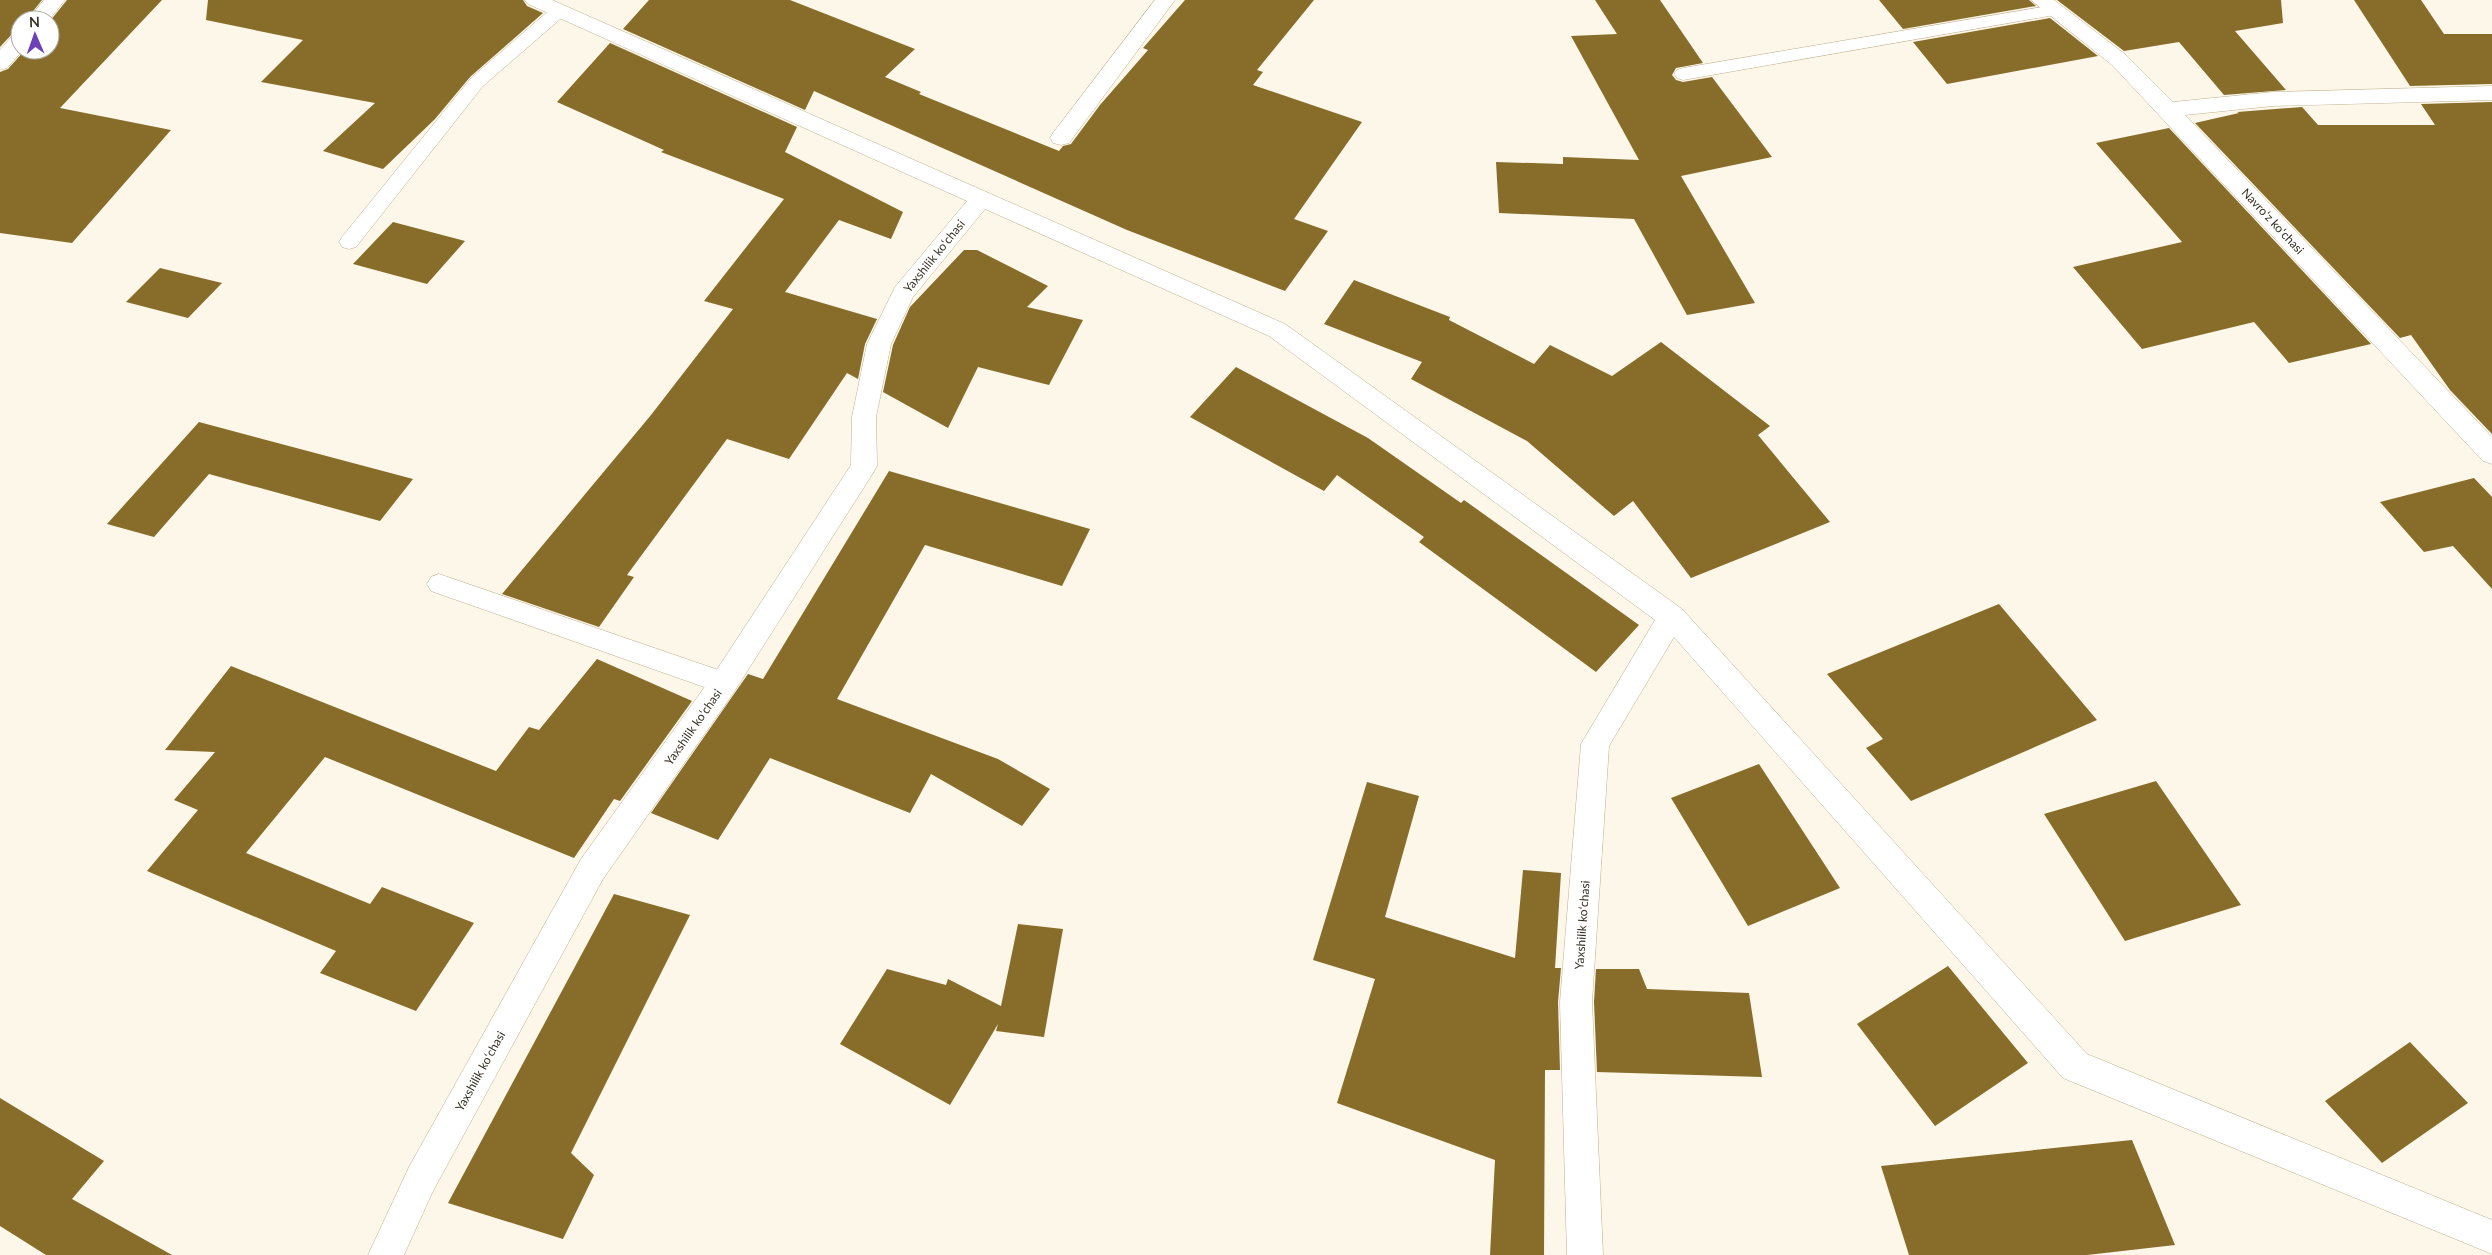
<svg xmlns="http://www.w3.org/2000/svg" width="2492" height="1255" font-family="Lato,sans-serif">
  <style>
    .building { fill: #876d29 }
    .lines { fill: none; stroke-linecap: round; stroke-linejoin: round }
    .lane-casing { stroke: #bfb08e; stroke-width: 1 }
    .street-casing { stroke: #bfb08e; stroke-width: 1 }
    .lane { fill: #fff; fill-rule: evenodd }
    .street { fill: #fff; fill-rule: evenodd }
    .labels { text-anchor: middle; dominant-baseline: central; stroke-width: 5; stroke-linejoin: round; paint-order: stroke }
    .street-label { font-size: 12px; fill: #363023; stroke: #fff }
  </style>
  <rect width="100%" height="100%" fill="#fdf7e9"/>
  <!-- building -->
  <path class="building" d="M0 0H42L26 20H20V32L12 34 0 47Z
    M67 0H162L60 108 171 130 72 243 0 233V72L8 69 25 50H50V21Z
    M208 0H523L527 6 543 13 470 77 435 119 383 169 323 151 375 103 261 82 303 40 206 20Z
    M649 0H790L915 49 885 77 921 92 919 94 1059 151 1063 146 1071 144 1100 105 1148 50 1143 48 1185 0H1314L1257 70 1263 72 1253 85 1362 122 1294 219 1328 231 1285 291 1127 230 814 91 805 110 623 29Z
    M1595 0H1660L1703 63 1676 68 1672 75 1676 80 1683 82 1712 77 1772 157 1681 176 1755 303 1687 315 1634 219 1499 213 1496 162 1563 164V157L1639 160 1571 36 1617 34Z
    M1879 0H2029L2036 6 1903 29Z
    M2057 0H2281L2283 23 2235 31 2286 90 2224 95 2179 42 2124 51Z
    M2354 0H2421L2444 34H2492V84L2410 86Z
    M2050 18 2098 56 1947 84 1913 42Z
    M610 43 797 127 785 152 903 212 891 239 839 220 785 292 877 319 865 344 858 379 847 373 789 459 727 439 627 575 634 577 599 627 502 594 651 415 733 309 704 301 784 199 661 152 664 150 557 102Z
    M2492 102V434L2450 390 2411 335 2400 338 2195 123 2239 113 2237 112 2302 107 2318 125H2435L2421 104Z
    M2169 128 2371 344 2289 363 2254 322 2142 349 2073 267 2182 242 2096 143Z
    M393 222 465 241 427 284 353 264Z
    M964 250H977L1048 286 1027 307 1083 320 1049 385 978 367 948 428 883 392 893 345 910 307Z
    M160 268 222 283 188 318 126 302Z
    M1354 280 1450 317 1449 320 1534 364 1550 345 1612 376 1661 342 1770 426 1758 435 1830 522 1691 578 1633 501 1614 516 1527 441 1411 379 1422 362 1324 324Z
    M1236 367 1368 438 1461 503 1464 500 1639 625 1596 672 1419 542 1424 537 1337 475 1324 491 1190 417Z
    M199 422 413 479 380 521 209 474 154 537 107 524Z
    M889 471 1090 529 1062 586 925 545 837 699 998 759 1050 789 1022 826 931 774 910 813 770 758 718 840 651 813 748 674 763 679Z
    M2474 478 2492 497V589L2453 546 2424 552 2380 502Z
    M1999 604 2097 720 1911 801 1866 748 1883 739 1827 674Z
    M597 659 692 701 620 801 614 799 574 858 325 757 246 853 370 904 382 887 474 923 416 1011 320 973 336 951 147 871 198 810 174 800 215 752 165 750 231 666 496 771 529 727 539 730Z
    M1759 764 1840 888 1748 926 1671 798Z
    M2156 781 2241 905 2125 941 2044 814Z
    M1367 782 1419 796 1385 917 1515 958 1523 870 1561 873 1555 968H1561L1558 1002 1560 1070H1545L1544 1255H1490L1495 1160 1337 1103 1375 979 1313 960Z
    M614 894 690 915 571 1153 594 1175 563 1239 448 1203Z
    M1018 924 1063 929 1044 1037 996 1031 998 1024 950 1105 840 1044 887 969 946 985 948 979 1001 1006Z
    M1948 966 2028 1063 1935 1126 1857 1024Z
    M1596 969H1639L1647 989 1749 993 1762 1077 1597 1072 1594 1002Z
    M2410 1042 2468 1103 2382 1163 2325 1101Z
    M0 1098 104 1161 72 1199 172 1255H46L0 1226Z
    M2132 1140 2175 1245 2087 1255H1909L1881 1166Z"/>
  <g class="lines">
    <defs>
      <path id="lane" d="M2054 5 2060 6 2063 10 2060 14 1683 80 1677 78 1674 74 1677 70 1683 68Z
        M559 6 565 7 568 11 565 15 483 86 356 247 349 249 342 247 339 242 342 237 471 78 553 7Z
        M439 574 733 675 736 683 733 691 724 694 431 591 427 584 431 577Z"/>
      <path id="street" d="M44 0H65L49 20H28Z
        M525 0H552L1285 324 1682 609 2087 1054 2492 1220V1254L2063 1078 1674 637 1609 746 1592 1002 1603 1255H1567L1560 1002 1581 744 1655 620 1269 336 985 209 913 297 891 344 876 417 877 466 873 473 734 692 603 879 433 1191 404 1255H368L409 1167 581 859 714 674 851 465 852 417 867 344 895 287 967 201 528 4Z
        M1155 0H1175L1069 143 1061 145 1053 143 1050 138 1053 133Z
        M2031 0H2054L2126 55 2173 102 2273 92 2492 86V100L2273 106 2185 115 2492 437V464L2483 461 2112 65Z
        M20 34V50H23L7 68 0 70V50L13 35Z"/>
    </defs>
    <!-- lane casing -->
    <use href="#lane" class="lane-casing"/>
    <!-- street casing -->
    <use href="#street" class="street-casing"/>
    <!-- lane -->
    <use href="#lane" class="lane"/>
    <!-- street -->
    <use href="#street" class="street"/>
  </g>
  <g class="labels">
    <!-- street labels -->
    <g class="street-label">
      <text transform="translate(2273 221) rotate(47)">Navroʻz koʻchasi</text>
      <text transform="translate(934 256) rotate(-51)">Yaxshilik koʻchasi</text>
      <text transform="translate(693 727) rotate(-55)">Yaxshilik koʻchasi</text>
      <text transform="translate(1582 925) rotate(-86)">Yaxshilik koʻchasi</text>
      <text transform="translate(480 1071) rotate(-61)">Yaxshilik koʻchasi</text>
    </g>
  </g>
  <!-- north arrow -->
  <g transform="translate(35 35) rotate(358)"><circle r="24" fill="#ffffff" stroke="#afaca7"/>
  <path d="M0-4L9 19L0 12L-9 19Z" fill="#6e40b7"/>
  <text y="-8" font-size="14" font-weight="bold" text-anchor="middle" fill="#363023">N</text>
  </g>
</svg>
